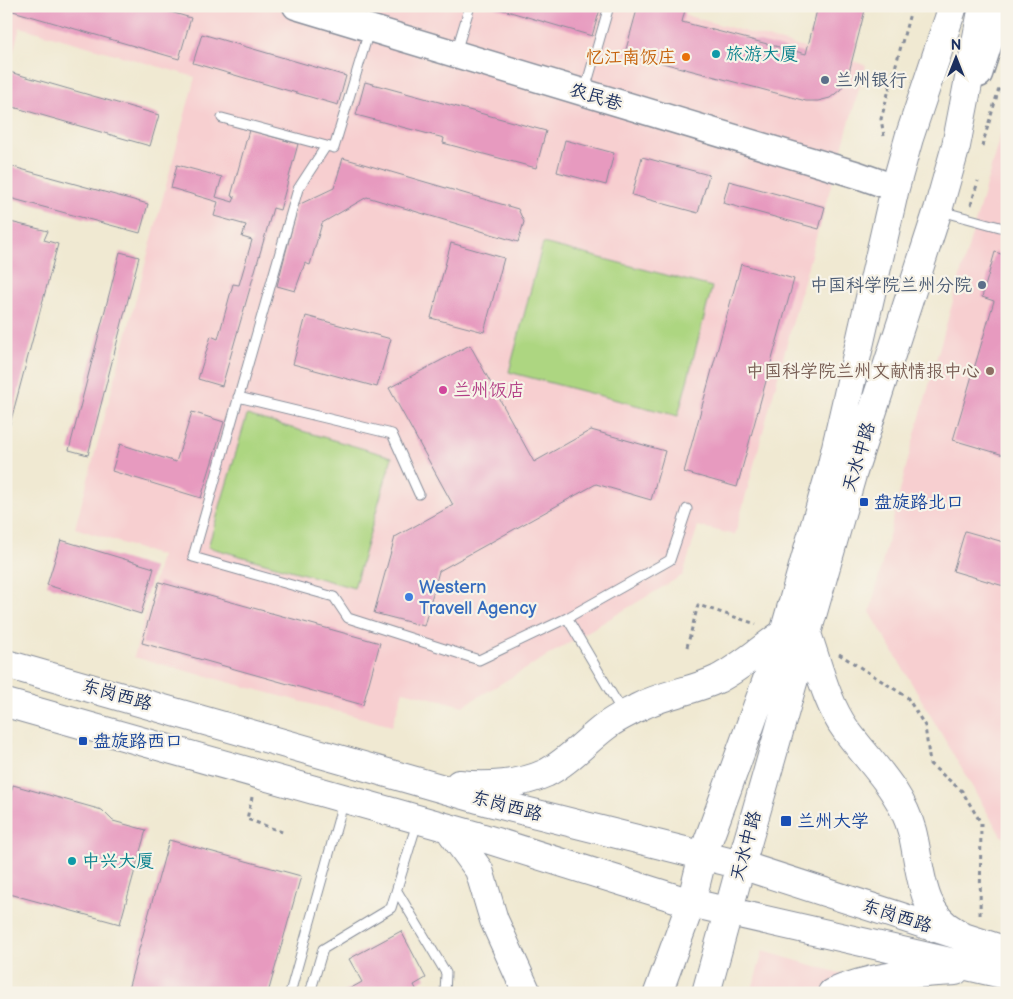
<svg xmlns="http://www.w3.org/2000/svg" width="1013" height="999" font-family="'Balsamiq Sans','LXGW WenKai TC',sans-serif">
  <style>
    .built { fill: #f7cfd0 }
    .green { fill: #add681; stroke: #648270 }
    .building { fill: #e79abf }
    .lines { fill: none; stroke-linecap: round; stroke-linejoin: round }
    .lane-casing { stroke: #868c98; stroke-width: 11 }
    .secondary-casing { stroke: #868c98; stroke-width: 29 }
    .primary-casing { stroke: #868c98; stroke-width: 30 }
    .path { stroke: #868c98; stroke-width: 3; stroke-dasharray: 4 4; stroke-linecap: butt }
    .lane { stroke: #fff; stroke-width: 9 }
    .secondary { stroke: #fff; stroke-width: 26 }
    .primary { stroke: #fff; stroke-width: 28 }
    .culture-dot { fill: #0f9aa8; stroke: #f7f3e8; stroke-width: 2 }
    .food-dot { fill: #e8710a; stroke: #f7f3e8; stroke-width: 2 }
    .service-dot { fill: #5c6f8a; stroke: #f7f3e8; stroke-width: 2 }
    .education-dot { fill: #8d6e63; stroke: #f7f3e8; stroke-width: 2 }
    .hotel-dot { fill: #d1479c; stroke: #f7f3e8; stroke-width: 2 }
    .transit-dot { fill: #1a4fb4; stroke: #f7f3e8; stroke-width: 2 }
    .shop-dot { fill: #3f7fe0; stroke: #f7f3e8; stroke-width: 2 }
    .labels { text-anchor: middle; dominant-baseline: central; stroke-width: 4.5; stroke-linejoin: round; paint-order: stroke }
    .culture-label { font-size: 18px; fill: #0d838f; stroke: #f7f3e8; text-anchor: start }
    .food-label { font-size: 18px; fill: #c56008; stroke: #f7f3e8; text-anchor: end }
    .service-label { font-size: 18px; fill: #4e5e75; stroke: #f7f3e8; text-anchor: start }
    .street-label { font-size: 18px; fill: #1b2f5e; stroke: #f7f3e8 }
    .education-label { font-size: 18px; fill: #785e54; stroke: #f7f3e8; text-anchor: end }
    .hotel-label { font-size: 18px; fill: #b23c85; stroke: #f7f3e8; text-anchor: start }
    .transit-label { font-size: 18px; fill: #164399; stroke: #f7f3e8; text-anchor: start }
    .shop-label { font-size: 18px; fill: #366cbe; stroke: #f7f3e8; text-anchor: start }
  </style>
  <rect width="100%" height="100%" fill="#f7f3e8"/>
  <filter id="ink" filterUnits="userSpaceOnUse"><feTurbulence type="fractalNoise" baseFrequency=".02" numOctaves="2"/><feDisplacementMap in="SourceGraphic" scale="10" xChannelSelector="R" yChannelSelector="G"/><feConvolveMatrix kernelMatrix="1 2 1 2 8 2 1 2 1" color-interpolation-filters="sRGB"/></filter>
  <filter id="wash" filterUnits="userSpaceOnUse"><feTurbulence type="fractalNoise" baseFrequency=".0096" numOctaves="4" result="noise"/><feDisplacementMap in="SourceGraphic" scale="20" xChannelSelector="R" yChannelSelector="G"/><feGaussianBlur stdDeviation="1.12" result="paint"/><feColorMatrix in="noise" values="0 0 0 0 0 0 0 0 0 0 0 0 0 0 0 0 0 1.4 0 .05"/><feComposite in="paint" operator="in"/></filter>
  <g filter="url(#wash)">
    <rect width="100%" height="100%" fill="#f0e9d2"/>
    <!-- built -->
    <path class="built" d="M6 6H652L866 65 811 255 735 535 698 526 683 575 463 706 403 691 392 726 134 657 161 556 75 528 195 77 20 27 6 78Z
      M1007 111V838L1001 836 870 612 908 459Z
      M763 951 909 993H751Z"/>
    <!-- green -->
    <path class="green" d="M543 243 712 287 678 416 509 372Z
      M247 415 392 457 354 588 208 547Z"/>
    <g id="blocks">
      <!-- building -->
      <path class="building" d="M6 6H150L191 18 179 59 6 9Z
        M490 6H601L592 36Z
        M638 6H686L682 22 806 54 818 6H866L847 80 840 90 830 98 818 101H806L625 53Z
        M202 34 346 76 338 105 193 63Z
        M6 71 159 115 150 146 6 105Z
        M365 82 546 131 536 168 443 143 444 138 356 115Z
        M249 130 298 144 280 210 273 208 222 386 198 379 211 336 218 339 233 284 239 285 252 240 242 237 246 225 214 216 218 202 171 188 177 165 222 177 216 197 233 202 235 197 231 196Z
        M565 140 614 153 606 185 557 172Z
        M642 157 709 175 698 213 632 195Z
        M343 158 518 209 524 222 518 242 367 197 322 223 310 265 305 263 295 291 277 286 298 205 334 188Z
        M6 165 148 204 140 233 6 197Z
        M729 181 825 207 819 229 723 203Z
        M6 221 48 231 44 240 58 244 7 435Z
        M451 243 504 258 484 332 431 318Z
        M120 252 139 257 88 455 69 450Z
        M995 252 1007 256V456L953 440 994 301 982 297Z
        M741 264 794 279 737 487 684 472Z
        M306 316 391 339 377 387 293 364Z
        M470 345 534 462 591 430 665 451 651 500 596 484 439 571 424 626 374 613 395 537 453 505 389 388Z
        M192 412 224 422 201 498 112 471 120 444 176 462Z
        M965 531 1007 543V587L953 571Z
        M61 540 154 568 141 614 47 585Z
        M159 582 380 643 363 705 142 643Z
        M13 785 102 810 113 821 146 830 120 924 6 893V791L11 792Z
        M169 840 301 876 268 993H127Z
        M401 931 426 978 414 985 418 993H342L362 982 349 959Z"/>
    </g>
  </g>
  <g filter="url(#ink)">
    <use href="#blocks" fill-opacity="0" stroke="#868c98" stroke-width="1"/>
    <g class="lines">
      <defs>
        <path id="lane" d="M456 52 470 6
          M585 90 609 6
          M222 118 334 148 369 31
          M326 146 298 189 193 557 334 597 348 618 479 660 567 618 670 560 687 509
          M941 211 1007 229
          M238 397 392 434 419 494
          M567 618 623 713
          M397 891 446 973 445 993
          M290 993 344 800
          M310 993 323 949 391 908 417 823"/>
        <path id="secondary" d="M296 6 858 175 895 188
          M979 74 1001 6"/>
        <path id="primary" d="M807 634C818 665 827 704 846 730 870 763 901 790 912 831 921 865 919 914 956 932
          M6 664 489 802 741 865 1007 951
          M6 703 477 836 691 903 1007 975
          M459 784C487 787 520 785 546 773 568 762 586 741 606 726 616 718 628 713 639 707 664 694 693 691 718 679 741 667 762 648 784 633
          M449 829 479 870 494 920 527 993
          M658 993 691 903 703 855 784 633 831 469 895 188 909 138 953 6
          M706 993 741 865 852 475 938 210 956 146 983 6
          M832 993C872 975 913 974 955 971"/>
      </defs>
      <!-- lane casing -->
      <use href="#lane" class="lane-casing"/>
      <!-- secondary casing -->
      <use href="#secondary" class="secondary-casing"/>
      <!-- primary casing -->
      <use href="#primary" class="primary-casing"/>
      <!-- path -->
      <path class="path" d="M884 136 881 119 912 6
        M982 146 1000 85
        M971 205 978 181
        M687 647 698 605 756 624
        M839 654 907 697 925 726 930 764 962 791 981 823 980 918
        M252 797 247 819 285 833"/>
      <!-- lane -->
      <use href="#lane" class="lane"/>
      <!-- secondary -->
      <use href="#secondary" class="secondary"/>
      <!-- primary -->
      <use href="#primary" class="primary"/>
    </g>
  </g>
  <!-- markers -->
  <g class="culture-dot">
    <circle cx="716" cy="54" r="5"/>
    <circle cx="72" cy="861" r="5"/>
  </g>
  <circle class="food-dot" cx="686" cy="57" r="5"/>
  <g class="service-dot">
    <circle cx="825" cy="80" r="5"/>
    <circle cx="982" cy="285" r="5"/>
  </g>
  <circle class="education-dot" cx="990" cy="371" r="5"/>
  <circle class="hotel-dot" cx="443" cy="390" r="5"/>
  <g class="transit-dot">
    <rect x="859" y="497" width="10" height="10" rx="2.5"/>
    <rect x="78" y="736" width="10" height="10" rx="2.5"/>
    <rect x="780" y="815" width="12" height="12" rx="2.5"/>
  </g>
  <circle class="shop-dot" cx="409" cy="597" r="5"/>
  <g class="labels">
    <!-- culture labels -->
    <g class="culture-label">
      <text x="726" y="54">旅游大厦</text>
      <text x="82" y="861">中兴大厦</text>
    </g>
    <!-- food labels -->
    <g class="food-label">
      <text x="676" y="57">忆江南饭庄</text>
    </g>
    <!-- service labels -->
    <g class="service-label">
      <text x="835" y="80">兰州银行</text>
      <text x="972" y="285" text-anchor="end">中国科学院兰州分院</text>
    </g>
    <!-- street labels -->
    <g class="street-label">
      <text transform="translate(596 97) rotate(17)">农民巷</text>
      <text transform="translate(859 457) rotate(-73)">天水中路</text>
      <text transform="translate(117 695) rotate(16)">东岗西路</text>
      <text transform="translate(507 806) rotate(15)">东岗西路</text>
      <text transform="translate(746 846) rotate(-75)">天水中路</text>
      <text transform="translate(897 916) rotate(18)">东岗西路</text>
    </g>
    <!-- education labels -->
    <g class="education-label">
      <text x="980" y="371">中国科学院兰州文献情报中心</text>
    </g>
    <!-- hotel labels -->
    <g class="hotel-label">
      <text x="453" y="390">兰州饭店</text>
    </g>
    <!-- transit labels -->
    <g class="transit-label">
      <text x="874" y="502">盘旋路北口</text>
      <text x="93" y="741">盘旋路西口</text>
      <text x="797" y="821">兰州大学</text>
    </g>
    <!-- shop labels -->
    <g class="shop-label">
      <text x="419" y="587">Western<tspan x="419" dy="21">Travell Agency</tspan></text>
    </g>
  </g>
  <!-- margin -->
  <rect width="1013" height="999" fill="none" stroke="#f7f3e8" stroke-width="25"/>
  <!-- north arrow -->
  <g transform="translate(956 58)" stroke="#f7f3e8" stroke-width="4" paint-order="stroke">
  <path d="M0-4L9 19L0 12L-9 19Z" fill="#1b2f5e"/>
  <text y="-8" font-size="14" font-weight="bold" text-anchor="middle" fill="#1b2f5e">N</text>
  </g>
</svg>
